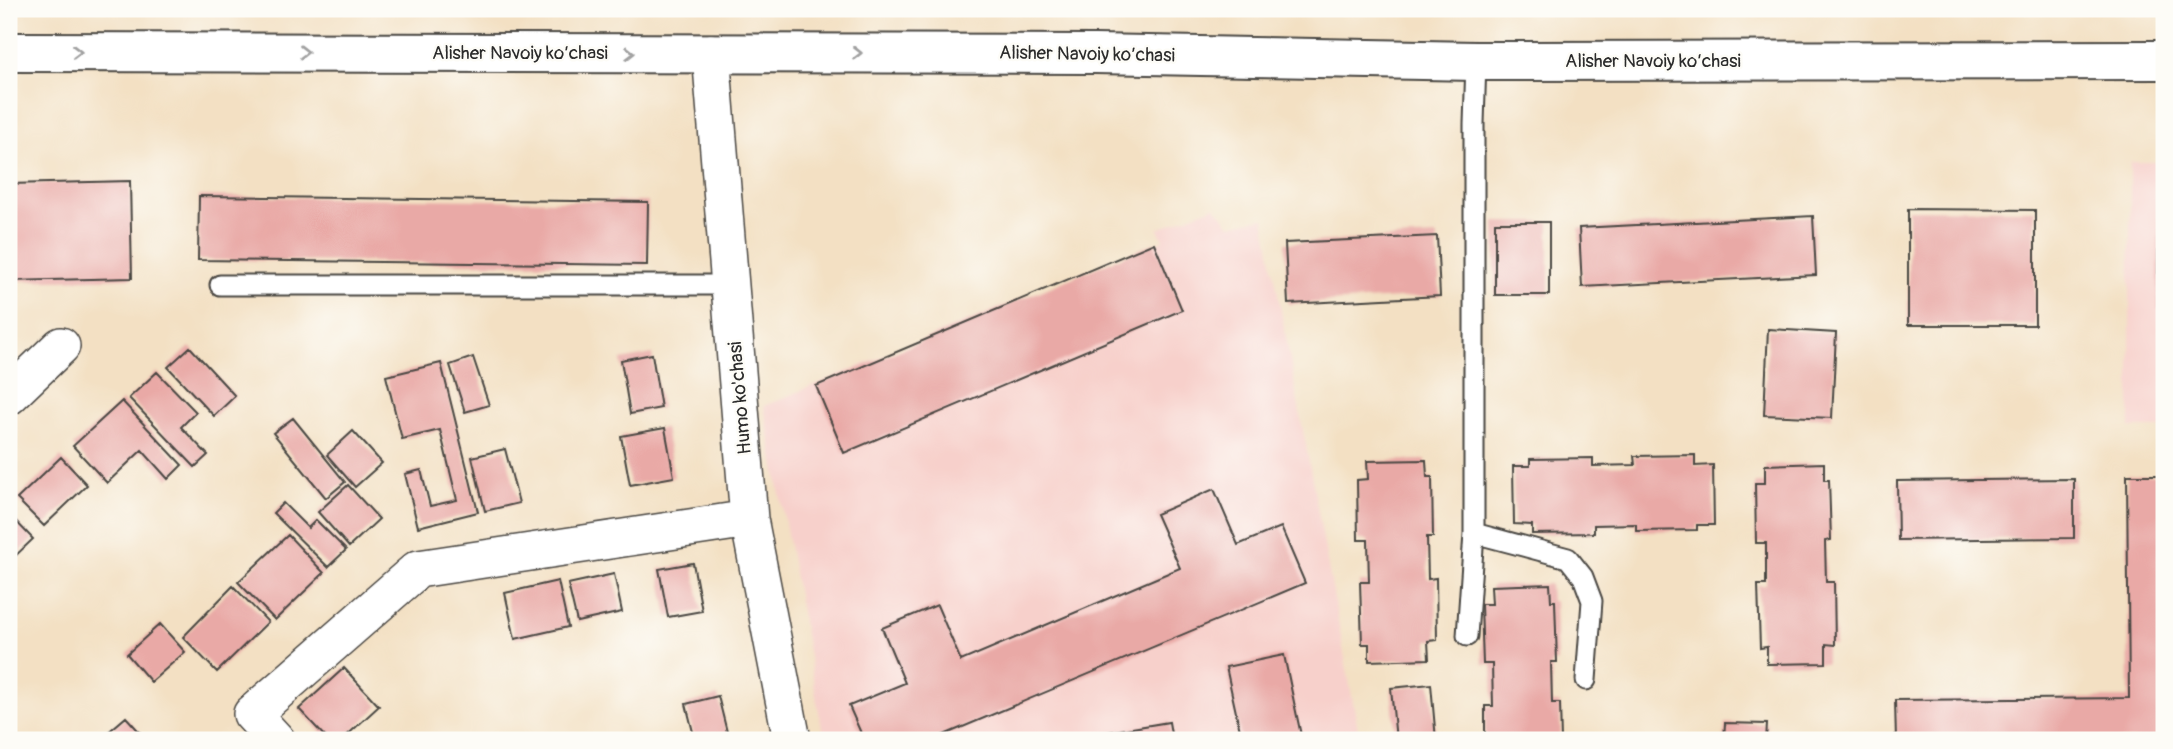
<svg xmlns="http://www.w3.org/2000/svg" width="2173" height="749" font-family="Pangolin,sans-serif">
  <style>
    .built { fill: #f7d0cb }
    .building { fill: #e9a9a6 }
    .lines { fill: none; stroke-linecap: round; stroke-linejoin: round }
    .lane-casing { stroke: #494642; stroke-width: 23 }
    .street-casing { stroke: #494642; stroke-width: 40 }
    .primary-casing { stroke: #494642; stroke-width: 42 }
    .lane { stroke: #fff; stroke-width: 19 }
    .street { stroke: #fff; stroke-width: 37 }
    .primary { stroke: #fff; stroke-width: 38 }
    .oneway { stroke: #a0a0a0 }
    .labels { text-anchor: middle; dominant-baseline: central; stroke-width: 5; stroke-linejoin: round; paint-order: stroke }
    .street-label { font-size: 19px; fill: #2b2b2b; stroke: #fdfcf7 }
  </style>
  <rect width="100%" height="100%" fill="#fdfcf7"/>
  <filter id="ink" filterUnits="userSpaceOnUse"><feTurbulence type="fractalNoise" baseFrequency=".0143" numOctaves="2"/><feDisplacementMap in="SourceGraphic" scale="14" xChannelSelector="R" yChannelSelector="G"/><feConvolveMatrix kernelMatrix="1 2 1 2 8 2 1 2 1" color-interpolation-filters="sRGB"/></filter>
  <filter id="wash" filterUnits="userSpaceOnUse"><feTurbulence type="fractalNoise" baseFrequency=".00686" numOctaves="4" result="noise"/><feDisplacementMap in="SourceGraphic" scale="28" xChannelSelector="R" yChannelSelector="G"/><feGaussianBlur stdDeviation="1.57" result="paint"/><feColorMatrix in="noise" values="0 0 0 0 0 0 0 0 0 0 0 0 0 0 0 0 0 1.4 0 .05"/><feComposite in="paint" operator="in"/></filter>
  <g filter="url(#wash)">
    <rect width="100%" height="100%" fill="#f3e0c3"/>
    <!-- built -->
    <path class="built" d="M2130 162H2164V428H2130Z
      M1215 206 1230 225 1264 218 1360 740H824L764 406 1163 240 1158 229Z"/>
    <g id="blocks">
      <!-- building -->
      <path class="building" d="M130 181 132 278 9 281V184Z
        M199 196 648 202 647 265 198 260Z
        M1908 209 2035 210V325H1908Z
        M2159 212H2164V309H2158Z
        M1813 216 1816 275 1582 287 1579 228Z
        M1495 222H1549V295H1495Z
        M1437 236 1440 296 1288 304 1285 243Z
        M1154 243 1182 310 844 453 816 386Z
        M1768 329 1836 333 1832 418 1764 415Z
        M190 347 235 396 214 416 168 367Z
        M652 354 661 408 630 414 621 360Z
        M473 357 489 405 465 412 450 365Z
        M441 363 478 512 418 527 405 474 421 470 430 506 457 500 440 430 402 439 386 376Z
        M157 372 196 412 181 427 208 455 195 467 129 398Z
        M122 401 182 465 168 479 142 450 107 483 73 446Z
        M293 418 345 482 326 498 273 433Z
        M665 428 674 477 630 485 621 436Z
        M353 431 382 463 355 487 327 455Z
        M505 449 519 503 485 511 472 457Z
        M1695 455V466L1713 465 1714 525H1697V530L1636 531V524L1594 525V533L1532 534V525L1514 524 1513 466H1530V459L1593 458V466L1635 465 1634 456Z
        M61 457 87 485 44 526 17 499Z
        M1426 460 1427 477H1432L1433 537H1427L1428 579 1436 578 1437 640 1428 641 1429 659 1369 661V644H1362L1360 582H1369L1368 540H1358L1357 480 1368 479 1367 461Z
        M1824 463V480H1829L1831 540 1825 541 1826 582H1834L1835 645 1826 644V663L1767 664V647L1760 648 1758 585H1766V543H1756L1755 483H1765V465Z
        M2127 475H2164V740H1896L1895 700 2129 698Z
        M2074 479V538L1898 540 1897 481Z
        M348 485 379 519 349 547 318 512Z
        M1214 489 1238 545 1281 527 1305 583 932 740H864L849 706 905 683 882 628 937 605 961 661 1180 568 1156 514Z
        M283 503 308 528 316 520 346 550 328 567 273 513Z
        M9 514 33 539 9 562Z
        M288 535 324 573 275 620 238 582Z
        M693 563 702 611 668 617 659 569Z
        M614 574 622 612 577 622 568 584Z
        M558 581 568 627 515 639 505 593Z
        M1550 584 1551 601H1555L1557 662H1551L1552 703H1560L1561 740H1485V706H1493L1492 664H1483L1481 604H1492L1491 586Z
        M233 586 268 622 217 672 183 637Z
        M160 624 185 652 151 682 127 654Z
        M1284 655 1302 740H1242L1226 667Z
        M344 668 379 706 342 740H328L299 709Z
        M1431 684 1436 740H1396L1391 688Z
        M718 696 729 740H695L686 704Z
        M126 717 147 740H99Z
        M1169 722 1172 740H1078L1077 737Z
        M1725 723 1767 724 1766 740H1724Z"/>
    </g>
  </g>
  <g filter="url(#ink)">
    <use href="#blocks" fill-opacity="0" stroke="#494642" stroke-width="2"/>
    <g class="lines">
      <defs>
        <path id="lane" d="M220 285H730
          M1474 533 1568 558 1583 577 1592 601 1586 680
          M1467 636 1474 533V124L1476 61"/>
        <path id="street" d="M711 53 749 519 792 740
          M9 396 61 346
          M276 740 252 714 418 569 749 519"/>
        <path id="primary" d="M9 52 1095 54 1476 61 2164 60"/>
      </defs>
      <!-- lane casing -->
      <use href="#lane" class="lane-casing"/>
      <!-- street casing -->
      <use href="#street" class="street-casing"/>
      <!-- primary casing -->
      <use href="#primary" class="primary-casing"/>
      <!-- lane -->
      <use href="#lane" class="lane"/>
      <!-- street -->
      <use href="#street" class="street"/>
      <!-- primary -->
      <use href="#primary" class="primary"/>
    </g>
    <!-- one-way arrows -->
    <defs><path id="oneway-chevron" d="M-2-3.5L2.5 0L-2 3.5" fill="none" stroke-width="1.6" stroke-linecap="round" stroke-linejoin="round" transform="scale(1.75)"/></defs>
    <g class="oneway">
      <use href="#oneway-chevron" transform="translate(77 52)"/>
      <use href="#oneway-chevron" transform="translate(304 52)"/>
      <use href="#oneway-chevron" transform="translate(630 53)"/>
      <use href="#oneway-chevron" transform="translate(857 53)"/>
    </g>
  </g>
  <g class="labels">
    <!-- street labels -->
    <g class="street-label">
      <text x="520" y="53">Alisher Navoiy ko’chasi</text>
      <text transform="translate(1087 54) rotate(1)">Alisher Navoiy ko’chasi</text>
      <text x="1653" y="61">Alisher Navoiy ko’chasi</text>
      <text transform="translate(740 398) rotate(-95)">Humo ko'chasi</text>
    </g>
  </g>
  <!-- margin -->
  <rect width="2173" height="749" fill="none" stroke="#fdfcf7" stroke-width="35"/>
</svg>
